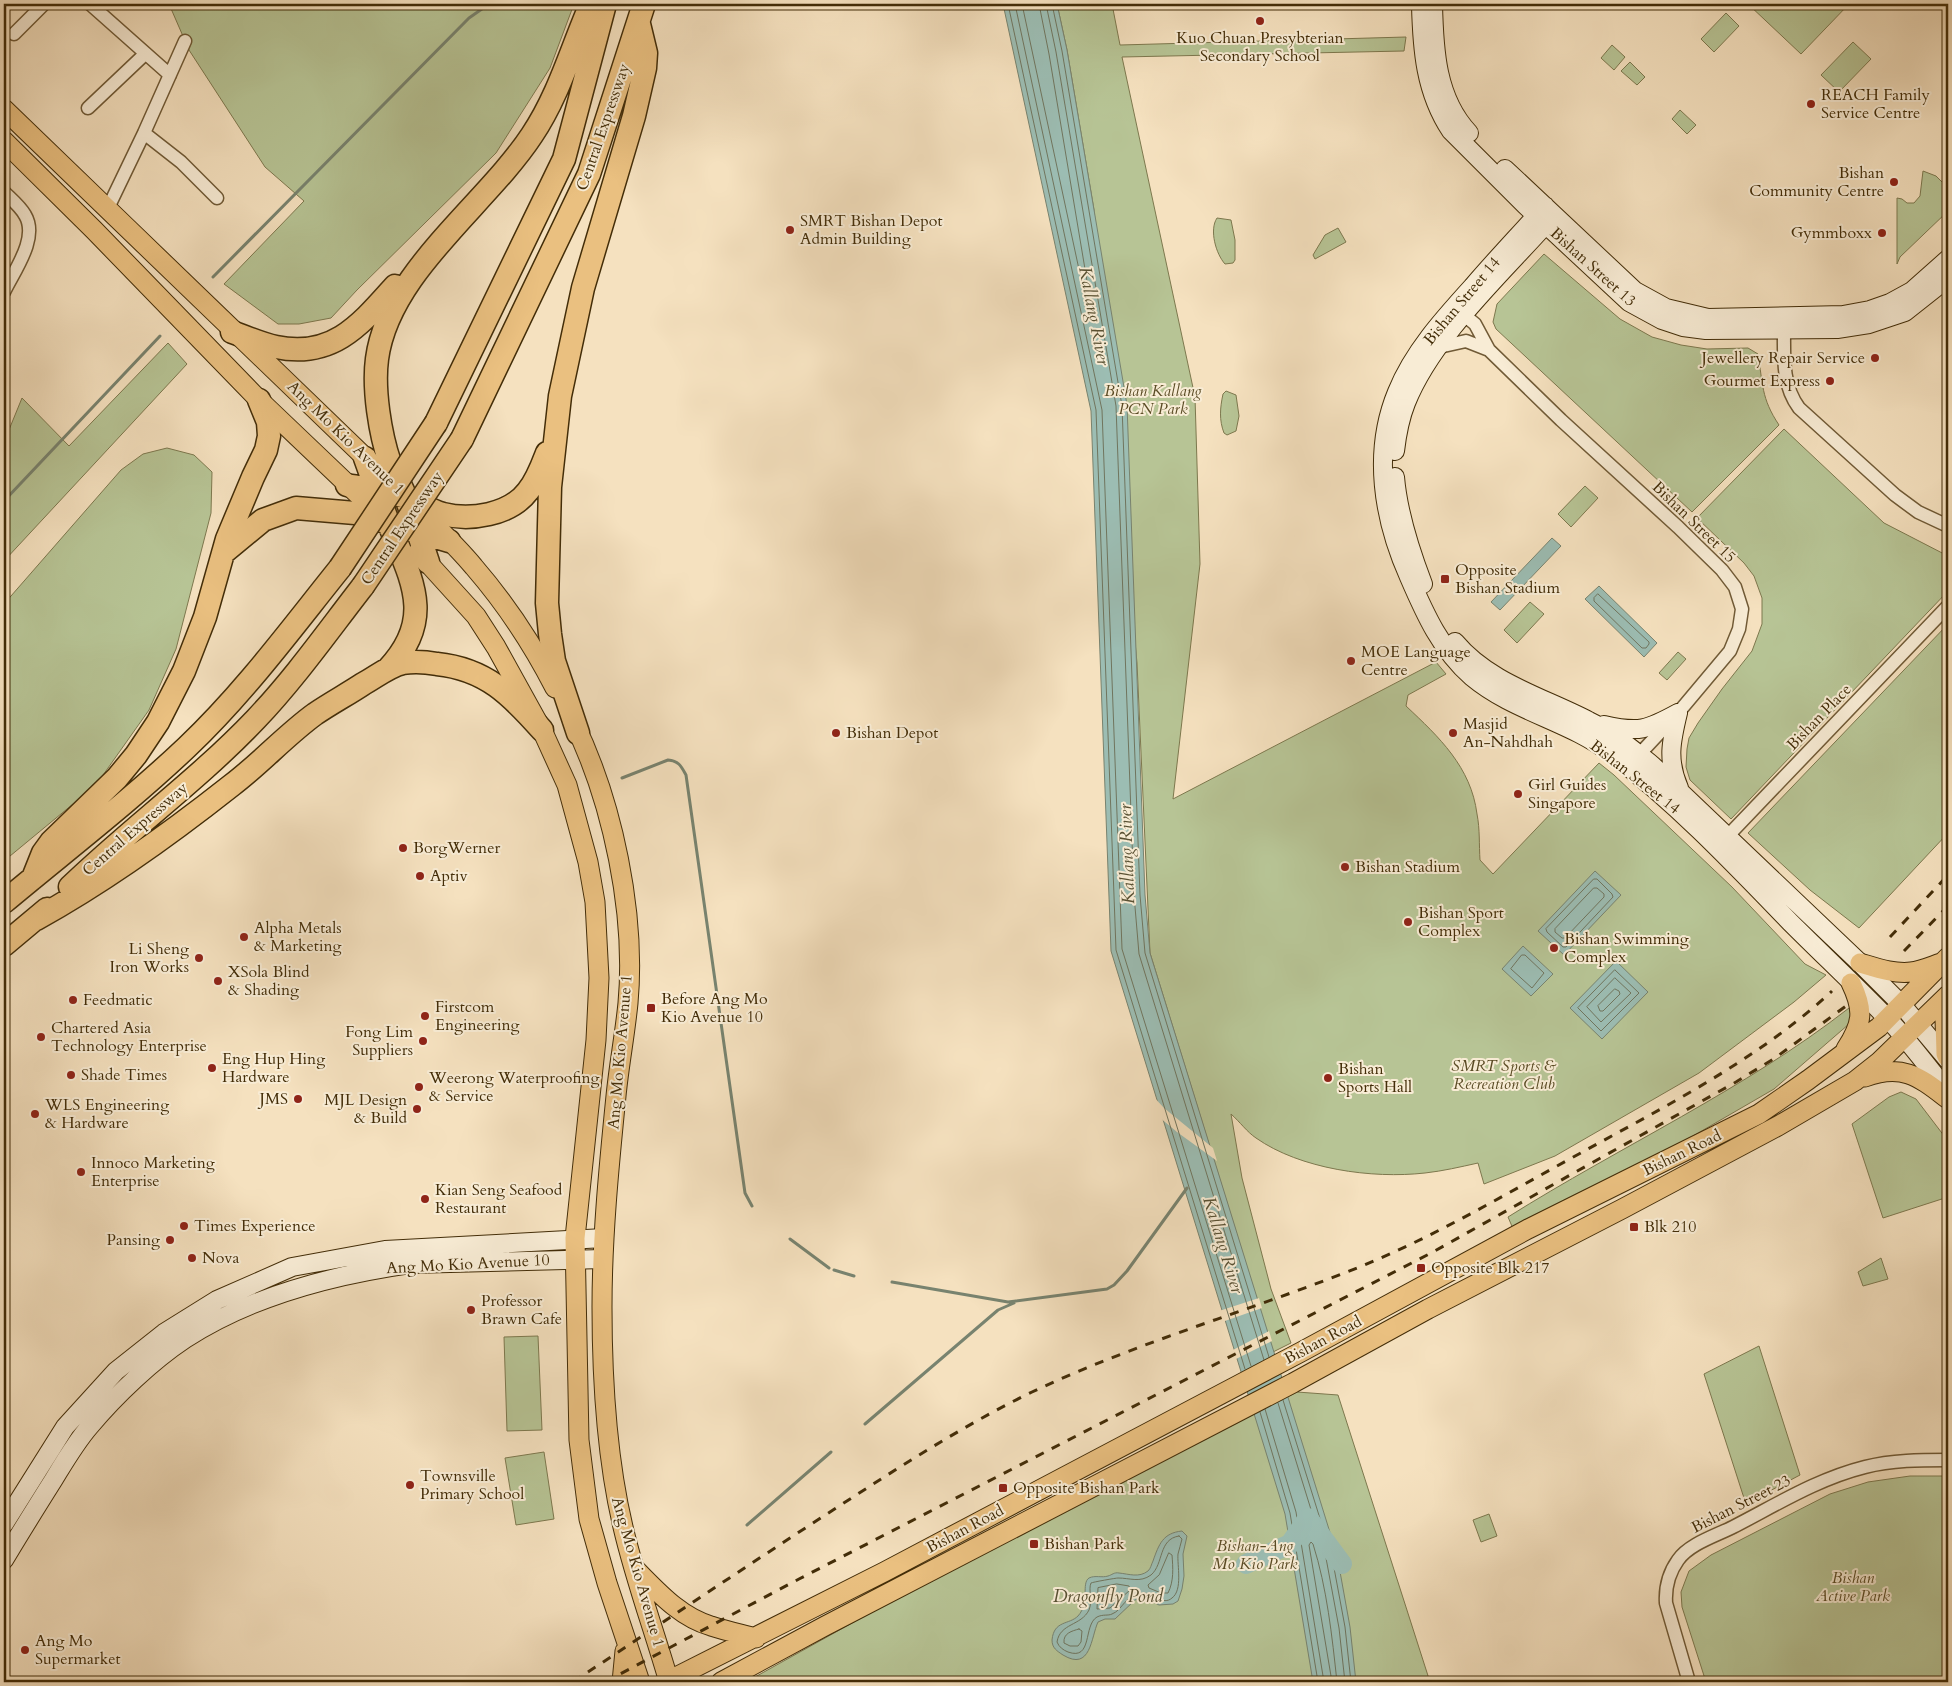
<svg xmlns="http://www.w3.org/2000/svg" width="1952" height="1686" font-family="Cardo,serif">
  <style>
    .green { fill: #b7c495; stroke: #7d784e }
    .water { fill: #9cbdb3; stroke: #78836f }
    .pier { fill: #f5e1bf }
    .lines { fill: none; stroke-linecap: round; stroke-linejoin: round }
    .shore { stroke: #70755e; stroke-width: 1 }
    .stream { stroke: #78836f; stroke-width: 3 }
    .river { stroke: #9cbdb3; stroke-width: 20 }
    .street-casing { stroke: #705a36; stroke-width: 15 }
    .secondary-casing { stroke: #432d08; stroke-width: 20 }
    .primary-casing { stroke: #432d08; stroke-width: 21 }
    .highway-casing { stroke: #432d08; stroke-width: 25 }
    .street { stroke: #f8ecd5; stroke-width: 12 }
    .secondary { stroke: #f8ecd5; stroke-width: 18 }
    .primary { stroke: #eac080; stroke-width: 19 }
    .highway { stroke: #eac080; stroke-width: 22 }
    .rail { stroke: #432d08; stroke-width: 3; stroke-dasharray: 9 9; stroke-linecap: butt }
    .highway-bridge-casing { stroke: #432d08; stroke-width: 25; stroke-linecap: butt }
    .highway-bridge { stroke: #eac080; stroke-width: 22 }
    .poi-dot { fill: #8f2418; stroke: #f8ecd5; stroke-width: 2 }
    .labels { text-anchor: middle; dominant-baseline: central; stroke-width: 4; stroke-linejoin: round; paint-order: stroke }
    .poi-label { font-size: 16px; fill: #432d08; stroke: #f8ecd5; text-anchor: start }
    .street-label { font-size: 16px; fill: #432d08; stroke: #f8ecd5 }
    .park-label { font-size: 16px; font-style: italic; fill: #5a4b24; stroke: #f8ecd5 }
    .water-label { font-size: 18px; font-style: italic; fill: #595133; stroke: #f8ecd5 }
  </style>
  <rect width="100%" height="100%" fill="#f5e1bf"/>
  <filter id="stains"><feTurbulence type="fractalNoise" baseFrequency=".004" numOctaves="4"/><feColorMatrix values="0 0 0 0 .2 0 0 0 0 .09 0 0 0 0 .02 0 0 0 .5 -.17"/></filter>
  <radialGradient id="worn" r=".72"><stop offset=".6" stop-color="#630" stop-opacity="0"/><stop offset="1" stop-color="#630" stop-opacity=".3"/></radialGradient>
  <!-- green -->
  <path class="green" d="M169 4H574L550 68 496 153 357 290 331 318 299 324H278L224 284 304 201 265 167 189 50Z
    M1057 4H1112L1120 45 1406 37 1404 51 1122 57 1195 397 1200 564 1173 799 1436 662 1446 674 1408 695 1406 706C1439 737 1471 767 1477 814 1480 829 1479 845 1480 860L1493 874 1599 763 1614 775 1732 887 1805 964 1826 975 1794 1002 1699 1073 1555 1156 1484 1184 1478 1163C1460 1167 1443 1171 1425 1173 1372 1179 1300 1169 1256 1138 1247 1132 1240 1122 1231 1114L1242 1178 1271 1289 1291 1343 1273 1352 1150 953 1137 663 1094 210 1067 50Z
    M1748 4H1849L1801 54Z
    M1726 13 1739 26 1714 52 1701 39Z
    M1853 42 1871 59 1839 92 1821 75Z
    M1612 45 1625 57 1614 70 1601 58Z
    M1630 62 1645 77 1637 85 1621 71Z
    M1680 110 1696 125 1687 134 1672 119Z
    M1923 171 1936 176 1948 188V211L1900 257 1897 264V198L1902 199 1907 203H1914L1920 196Z
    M1217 218 1231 220 1235 240V260L1233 263 1225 264C1216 254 1209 230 1217 218Z
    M1338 228 1346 242 1315 259 1313 255 1325 235Z
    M1544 254 1620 319 1652 337 1681 345 1707 349 1748 348 1758 354C1763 384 1761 398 1779 425L1692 512 1496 329 1493 322 1497 304Z
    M168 343 187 364 4 561V442L22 398 69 446Z
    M1226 391 1236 395 1239 416 1236 431 1227 435 1224 433C1219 420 1220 408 1223 394Z
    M1784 429 1884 523 1948 556V591L1731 819 1690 780 1686 767 1687 749 1689 738 1698 723 1722 689 1752 651 1762 624V598L1754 576 1744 563 1697 518Z
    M167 448 194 455 212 472 211 513 176 649 149 710 96 785 4 861V604L121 470 143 454Z
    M1585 486 1598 498 1571 527 1558 514Z
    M1530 602 1544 614 1517 643 1504 630Z
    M1948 624V833L1859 928 1810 890 1748 833Z
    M1678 652 1686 659 1667 680 1659 673Z
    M1849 1008 1851 1015 1849 1024 1774 1089 1693 1136 1514 1231 1508 1217C1621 1146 1744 1090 1849 1008Z
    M1901 1092 1916 1099 1948 1141V1197L1883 1218 1852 1124 1889 1097Z
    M1881 1258 1888 1279 1863 1286 1858 1272Z
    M538 1336 542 1430 507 1431 504 1337Z
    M1759 1346 1800 1475 1747 1503 1743 1495 1704 1374Z
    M1297 1392 1338 1395 1430 1682H746L897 1598Z
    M544 1452 554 1519 516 1525 505 1458Z
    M1910 1476H1948V1682H1706L1682 1607 1681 1592 1689 1571 1711 1555 1830 1494 1868 1482Z
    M1489 1514 1497 1536 1481 1542 1473 1520Z"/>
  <!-- water -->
  <path class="water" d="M1003 4H1057L1067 50 1127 405 1145 895 1150 953 1337 1555 1350 1627 1356 1682H1313L1285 1514 1111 951 1091 411Z
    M1552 538 1561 546 1500 610 1491 602Z
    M1599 586 1657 643 1644 657 1585 599Z
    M1595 871 1621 895 1564 955 1538 931Z
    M1523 946 1553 974 1531 996 1502 969Z
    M1616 961 1648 992 1602 1039 1570 1008Z
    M1182 1531 1187 1536 1183 1554 1184 1576 1182 1589 1178 1601 1173 1604 1159 1605 1145 1598 1135 1600 1115 1619H1105L1098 1622C1091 1637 1091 1672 1063 1655 1057 1651 1052 1648 1052 1640 1054 1620 1069 1625 1078 1616 1090 1603 1081 1583 1089 1578 1095 1575 1102 1578 1108 1576 1112 1575 1114 1572 1119 1573 1129 1574 1139 1578 1148 1571 1151 1568 1151 1565 1153 1561 1159 1544 1163 1533 1182 1531Z"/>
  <!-- pier -->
  <path class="pier" d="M1152 1095 1164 1108 1213 1148 1217 1161 1177 1132 1159 1117Z
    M1259 1298 1262 1308 1222 1322 1219 1311Z
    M1269 1331 1272 1341 1234 1360 1231 1351Z"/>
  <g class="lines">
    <!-- shore -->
    <path class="shore" d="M1008 4 1096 410 1116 950 1245 1369
      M1015 4 1102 410 1122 949 1251 1366
      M1022 4 1083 288 1086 290 1088 287 1049 54 1039 4
      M1046 4 1056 52 1116 406 1134 895 1139 954 1264 1360
      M1052 4 1062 51 1122 406 1140 895 1145 953 1269 1357
      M1598 594 1649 642V644L1646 648H1642L1594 601V598Z
      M1594 879H1597L1612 894 1613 897 1566 947H1563L1547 932 1546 929Z
      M1594 888H1597L1604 894V897L1565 938H1562L1555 932V929Z
      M1522 955H1525L1544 973 1532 988 1511 969Z
      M1615 970 1639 993 1601 1031 1578 1008Z
      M1615 978 1631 993 1601 1022 1587 1007Z
      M1615 989 1619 991 1620 994 1603 1011H1600L1598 1006Z
      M1283 1400 1332 1557 1345 1627 1351 1682
      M1278 1403 1326 1558 1339 1628 1345 1682
      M1265 1409 1296 1512 1324 1682
      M1260 1412 1290 1513 1318 1682
      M1179 1536 1182 1539C1181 1544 1179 1549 1178 1554 1177 1565 1183 1590 1172 1598 1163 1606 1153 1593 1143 1593 1125 1594 1123 1610 1112 1614 1108 1616 1103 1614 1097 1617 1083 1625 1093 1661 1068 1652 1063 1650 1059 1647 1057 1642 1060 1623 1081 1626 1089 1610 1093 1600 1088 1590 1091 1583 1093 1582 1116 1578 1118 1578 1130 1578 1140 1583 1151 1575 1164 1564 1158 1539 1179 1536Z
      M1169 1553 1172 1555C1173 1568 1174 1581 1168 1593H1161L1149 1588 1148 1585 1159 1575Z
      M1117 1584 1129 1586 1130 1590 1110 1608 1097 1609 1098 1588Z
      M1079 1629 1082 1631 1081 1642 1078 1646H1070L1064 1643C1063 1633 1072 1631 1079 1629Z
      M1332 1682 1309 1545 1311 1542 1313 1544C1327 1588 1332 1636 1337 1682"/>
    <!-- stream -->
    <path class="stream" d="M213 277 469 18 489 4
      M4 501 160 336
      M622 778 668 760C679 761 681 766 686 775L745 1193 752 1206
      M790 1239 829 1268
      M834 1270 854 1276
      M892 1282 1008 1302 1107 1289 1114 1285 1127 1271 1187 1188
      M865 1424 998 1310 1014 1303
      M747 1525 831 1452"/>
    <!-- river -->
    <path class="river" d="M1246 1564 1290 1544 1308 1518 1342 1564"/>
    <defs>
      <path id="street" d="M90 4 170 75
        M14 34 44 4
        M88 108 145 54
        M144 133 181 162 217 198
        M4 192C11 199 20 206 25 215 39 238 14 271 4 292
        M107 210 144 133 185 41
        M1455 315H1464L1475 324 1489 350 1561 420 1678 527 1722 570 1735 587 1742 609 1739 629 1730 651 1678 713 1634 760
        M1784 329C1784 358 1782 385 1799 408L1895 495 1918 512 1948 526
        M1439 347 1466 341 1489 350
        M1722 842 1948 606
        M1689 1682 1666 1603C1665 1587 1668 1574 1678 1560 1689 1544 1715 1536 1733 1527 1776 1505 1817 1479 1865 1467 1892 1460 1921 1460 1948 1460"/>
      <path id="secondary" d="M1421 4C1422 49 1425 92 1451 131L1525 205 1629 302 1662 320 1683 327 1706 330 1837 329 1869 324 1905 312 1948 278
        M1433 4C1434 49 1436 98 1469 133
        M1505 169 1635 291 1666 308 1708 318 1843 315 1870 310 1890 303 1912 291 1948 259
        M1545 206C1521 233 1496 259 1473 286 1444 318 1413 352 1397 392 1372 452 1383 519 1409 577 1425 614 1441 650 1472 677 1514 712 1569 721 1612 754 1677 804 1733 863 1790 922 1822 954 1856 986 1887 1018 1909 1041 1928 1067 1948 1092
        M1395 451C1397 434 1400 418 1406 403 1433 335 1506 270 1554 215
        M1395 477C1398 513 1410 550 1423 584
        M1455 642C1489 683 1543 697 1589 721 1612 732 1632 749 1652 765L1860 963 1902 1005 1948 1060
        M1678 713C1671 742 1667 760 1679 788
        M1604 725C1639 733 1647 730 1678 713
        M4 1524 65 1427 116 1371 164 1333 217 1300 292 1267 385 1250 604 1238
        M4 1560C20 1533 37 1506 54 1479 65 1461 76 1442 90 1426 116 1395 152 1361 185 1339 251 1296 333 1275 410 1264L603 1259"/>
      <path id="primary" d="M4 109C128 228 250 348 375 467
        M4 141 94 230 259 400 387 522
        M412 503C433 524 455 544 474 567 506 604 533 645 555 688
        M418 552 476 616 496 647 542 730 567 785 588 862 595 902 599 978 596 1040 575 1238 579 1440 589 1519 607 1583 640 1682
        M573 721C613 802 636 914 628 1003 625 1034 619 1065 616 1096 609 1166 602 1237 602 1307 602 1380 606 1455 623 1527 635 1579 654 1630 669 1682
        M1860 963C1877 968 1894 974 1911 972 1921 971 1932 966 1941 963
        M1948 1011 1945 1019 1946 1054 1948 1058
        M1846 1049C1863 1023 1864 1010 1851 983
        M1865 1077C1903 1063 1919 1077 1948 1099
        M636 1570C658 1592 680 1617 711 1626 726 1631 741 1634 756 1638
        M622 1682 625 1651
        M666 1682 884 1572 1301 1352 1528 1229 1759 1114 1808 1080 1879 1027 1948 957
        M721 1682 825 1626 1293 1383 1428 1309 1622 1209 1778 1126 1855 1081 1879 1062 1948 995"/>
      <path id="highway" d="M232 332C246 337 261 344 276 347 333 359 361 324 395 286
        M436 423 564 159 605 4
        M462 439 589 174 644 4
        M365 458C373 480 380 502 389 524 411 579 436 618 388 669
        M347 485C367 489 389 491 408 498 419 502 430 511 443 514 470 521 510 515 528 491 537 480 542 466 547 453
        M223 553 263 520 296 508 355 513 449 541
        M428 562C421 541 414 519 406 498 402 486 394 475 390 463 380 434 373 389 377 359 388 273 486 205 532 135 559 95 572 47 591 4
        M578 733 554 661 550 634 547 603 550 487 560 396 583 288 634 116 645 68 646 53 639 24
        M33 878 43 853 51 842 117 778 136 755 158 722 184 671 205 617 227 539 253 477 266 450 269 436 268 422 259 400
        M70 887C130 829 198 780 256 719 295 678 328 631 363 586
        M4 902C65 851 129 802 187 747 244 693 291 629 340 568
        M36 919C105 881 170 834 232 785 261 763 286 735 315 714 331 703 348 694 363 684 376 677 389 666 403 663 415 661 426 662 437 664 486 669 511 695 542 730
        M4 945 47 909"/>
    </defs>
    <!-- street casing -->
    <use href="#street" class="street-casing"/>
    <!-- secondary casing -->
    <use href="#secondary" class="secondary-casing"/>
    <!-- primary casing -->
    <use href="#primary" class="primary-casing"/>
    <!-- highway casing -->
    <use href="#highway" class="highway-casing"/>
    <!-- street -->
    <use href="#street" class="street"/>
    <!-- secondary -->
    <use href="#secondary" class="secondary"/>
    <!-- primary -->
    <use href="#primary" class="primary"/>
    <!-- highway -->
    <use href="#highway" class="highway"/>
    <!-- rail -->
    <path class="rail" d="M1890 937 1948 875
      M1904 951 1948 906
      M573 1682C659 1625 745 1567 833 1510 898 1468 962 1426 1032 1392 1138 1342 1249 1311 1357 1268 1434 1237 1504 1195 1577 1155 1664 1107 1759 1059 1832 991
      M605 1682 799 1579 1433 1252 1736 1082 1775 1058 1846 1006"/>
    <defs>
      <path id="highway-bridge" d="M340 568 436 423
        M363 586 462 439"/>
    </defs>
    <!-- highway-bridge casing -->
    <use href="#highway-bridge" class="highway-bridge-casing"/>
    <!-- highway-bridge -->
    <use href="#highway-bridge" class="highway-bridge"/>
  </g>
  <!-- markers -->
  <g class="poi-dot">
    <circle cx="1260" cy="21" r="5"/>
    <circle cx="1811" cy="104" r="5"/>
    <circle cx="1894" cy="182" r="5"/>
    <circle cx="790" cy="230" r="5"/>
    <circle cx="1882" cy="233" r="5"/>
    <circle cx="1875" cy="358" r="5"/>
    <circle cx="1830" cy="381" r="5"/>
    <rect x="1440" y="574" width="10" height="10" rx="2.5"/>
    <circle cx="1351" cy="661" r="5"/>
    <circle cx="836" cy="733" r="5"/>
    <circle cx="1453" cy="733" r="5"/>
    <circle cx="1518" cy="794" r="5"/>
    <circle cx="403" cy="848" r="5"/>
    <circle cx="1345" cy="867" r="5"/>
    <circle cx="420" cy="876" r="5"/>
    <circle cx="1408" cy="922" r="5"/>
    <circle cx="244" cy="937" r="5"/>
    <circle cx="1554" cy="948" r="5"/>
    <circle cx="199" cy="958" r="5"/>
    <circle cx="218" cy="981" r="5"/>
    <circle cx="73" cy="1000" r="5"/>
    <rect x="646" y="1003" width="10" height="10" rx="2.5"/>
    <circle cx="425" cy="1016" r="5"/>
    <circle cx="41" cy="1037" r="5"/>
    <circle cx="423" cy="1041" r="5"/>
    <circle cx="212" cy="1068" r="5"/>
    <circle cx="71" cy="1075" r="5"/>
    <circle cx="1328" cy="1078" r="5"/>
    <circle cx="419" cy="1087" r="5"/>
    <circle cx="298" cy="1099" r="5"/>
    <circle cx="417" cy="1109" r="5"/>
    <circle cx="35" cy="1114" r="5"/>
    <circle cx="81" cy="1172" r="5"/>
    <circle cx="425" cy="1199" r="5"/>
    <circle cx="184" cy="1226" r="5"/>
    <rect x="1629" y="1222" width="10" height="10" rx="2.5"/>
    <circle cx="170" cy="1240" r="5"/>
    <circle cx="192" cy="1258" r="5"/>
    <rect x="1416" y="1263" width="10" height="10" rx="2.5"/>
    <circle cx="471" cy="1310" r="5"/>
    <circle cx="410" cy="1485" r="5"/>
    <rect x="998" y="1483" width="10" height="10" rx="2.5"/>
    <rect x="1029" y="1539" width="10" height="10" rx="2.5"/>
    <circle cx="25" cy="1650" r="5"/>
  </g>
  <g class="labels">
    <!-- poi labels -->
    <g class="poi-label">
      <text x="1260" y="38" text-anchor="middle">Kuo Chuan Presybterian<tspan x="1260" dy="18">Secondary School</tspan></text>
      <text x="1821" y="95">REACH Family<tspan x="1821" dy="18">Service Centre</tspan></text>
      <text x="1884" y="173" text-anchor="end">Bishan<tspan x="1884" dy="18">Community Centre</tspan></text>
      <text x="800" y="221">SMRT Bishan Depot<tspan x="800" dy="18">Admin Building</tspan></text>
      <text x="1872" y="233" text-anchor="end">Gymmboxx</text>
      <text x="1865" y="358" text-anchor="end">Jewellery Repair Service</text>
      <text x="1820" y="381" text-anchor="end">Gourmet Express</text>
      <text x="1455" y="570">Opposite<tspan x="1455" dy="18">Bishan Stadium</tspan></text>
      <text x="1361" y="652">MOE Language<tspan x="1361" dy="18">Centre</tspan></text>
      <text x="1463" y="724">Masjid<tspan x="1463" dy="18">An-Nahdhah</tspan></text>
      <text x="846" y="733">Bishan Depot</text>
      <text x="1528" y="785">Girl Guides<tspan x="1528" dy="18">Singapore</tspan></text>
      <text x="413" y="848">BorgWerner</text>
      <text x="1355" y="867">Bishan Stadium</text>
      <text x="430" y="876">Aptiv</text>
      <text x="1418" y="913">Bishan Sport<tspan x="1418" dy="18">Complex</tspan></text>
      <text x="254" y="928">Alpha Metals<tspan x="254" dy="18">&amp; Marketing</tspan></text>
      <text x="1564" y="939">Bishan Swimming<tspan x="1564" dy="18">Complex</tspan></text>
      <text x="189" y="949" text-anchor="end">Li Sheng<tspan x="189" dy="18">Iron Works</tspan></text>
      <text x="228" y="972">XSola Blind<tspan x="228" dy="18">&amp; Shading</tspan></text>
      <text x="661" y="999">Before Ang Mo<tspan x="661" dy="18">Kio Avenue 10</tspan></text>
      <text x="83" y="1000">Feedmatic</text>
      <text x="435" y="1007">Firstcom<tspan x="435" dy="18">Engineering</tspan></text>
      <text x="51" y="1028">Chartered Asia<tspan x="51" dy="18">Technology Enterprise</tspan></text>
      <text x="413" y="1032" text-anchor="end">Fong Lim<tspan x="413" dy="18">Suppliers</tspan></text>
      <text x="222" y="1059">Eng Hup Hing<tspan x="222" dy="18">Hardware</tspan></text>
      <text x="1338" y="1069">Bishan<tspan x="1338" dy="18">Sports Hall</tspan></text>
      <text x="81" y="1075">Shade Times</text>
      <text x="429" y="1078">Weerong Waterproofing<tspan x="429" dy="18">&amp; Service</tspan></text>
      <text x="288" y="1099" text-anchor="end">JMS</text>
      <text x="407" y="1100" text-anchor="end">MJL Design<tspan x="407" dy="18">&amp; Build</tspan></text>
      <text x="45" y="1105">WLS Engineering<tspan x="45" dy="18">&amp; Hardware</tspan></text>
      <text x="91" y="1163">Innoco Marketing<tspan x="91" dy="18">Enterprise</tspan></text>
      <text x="435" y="1190">Kian Seng Seafood<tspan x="435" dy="18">Restaurant</tspan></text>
      <text x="194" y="1226">Times Experience</text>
      <text x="1644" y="1227">Blk 210</text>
      <text x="160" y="1240" text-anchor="end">Pansing</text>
      <text x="202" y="1258">Nova</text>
      <text x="1431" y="1268">Opposite Blk 217</text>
      <text x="481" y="1301">Professor<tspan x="481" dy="18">Brawn Cafe</tspan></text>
      <text x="420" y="1476">Townsville<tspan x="420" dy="18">Primary School</tspan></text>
      <text x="1013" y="1488">Opposite Bishan Park</text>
      <text x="1044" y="1544">Bishan Park</text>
      <text x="35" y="1641">Ang Mo<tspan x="35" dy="18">Supermarket</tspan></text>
    </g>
    <!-- street labels -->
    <g class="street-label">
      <text transform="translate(603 127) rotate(-71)">Central Expressway</text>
      <text transform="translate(1593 267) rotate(42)">Bishan Street 13</text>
      <text transform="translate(1462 301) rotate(-50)">Bishan Street 14</text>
      <text transform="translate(346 438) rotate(44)">Ang Mo Kio Avenue 1</text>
      <text transform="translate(1694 522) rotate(44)">Bishan Street 15</text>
      <text transform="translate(402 528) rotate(-56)">Central Expressway</text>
      <text transform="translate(1819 717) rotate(-46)">Bishan Place</text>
      <text transform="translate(1635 777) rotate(38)">Bishan Street 14</text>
      <text transform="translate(135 829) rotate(-41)">Central Expressway</text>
      <text transform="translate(620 1052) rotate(-85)">Ang Mo Kio Avenue 1</text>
      <text transform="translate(1682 1153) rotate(-26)">Bishan Road</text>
      <text transform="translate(468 1264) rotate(-3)">Ang Mo Kio Avenue 10</text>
      <text transform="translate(1323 1340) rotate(-28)">Bishan Road</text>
      <text transform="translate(1741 1504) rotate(-27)">Bishan Street 23</text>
      <text transform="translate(965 1529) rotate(-28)">Bishan Road</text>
      <text transform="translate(638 1572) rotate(74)">Ang Mo Kio Avenue 1</text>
    </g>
    <!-- park labels -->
    <g class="park-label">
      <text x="1153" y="391">Bishan Kallang<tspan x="1153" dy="18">PCN Park</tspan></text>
      <text x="1504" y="1066">SMRT Sports &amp;<tspan x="1504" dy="18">Recreation Club</tspan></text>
      <text x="1255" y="1546">Bishan-Ang<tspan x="1255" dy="18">Mo Kio Park</tspan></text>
      <text x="1853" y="1578">Bishan<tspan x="1853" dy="18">Active Park</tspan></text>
    </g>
    <!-- water labels -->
    <g class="water-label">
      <text transform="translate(1094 316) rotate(79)">Kallang River</text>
      <text transform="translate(1127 854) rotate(-92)">Kallang River</text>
      <text transform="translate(1223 1245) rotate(73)">Kallang River</text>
      <text x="1108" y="1596">Dragonfly Pond</text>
    </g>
  </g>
  <!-- margin -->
  <rect width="1952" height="1686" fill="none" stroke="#f5e1bf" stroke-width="20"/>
  <rect x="5" y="5" width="1942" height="1676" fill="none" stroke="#432d08" stroke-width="2.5"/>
  <rect x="10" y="10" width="1932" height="1666" fill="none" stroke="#432d08"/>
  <rect width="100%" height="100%" filter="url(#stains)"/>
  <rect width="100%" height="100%" fill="url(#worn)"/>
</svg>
